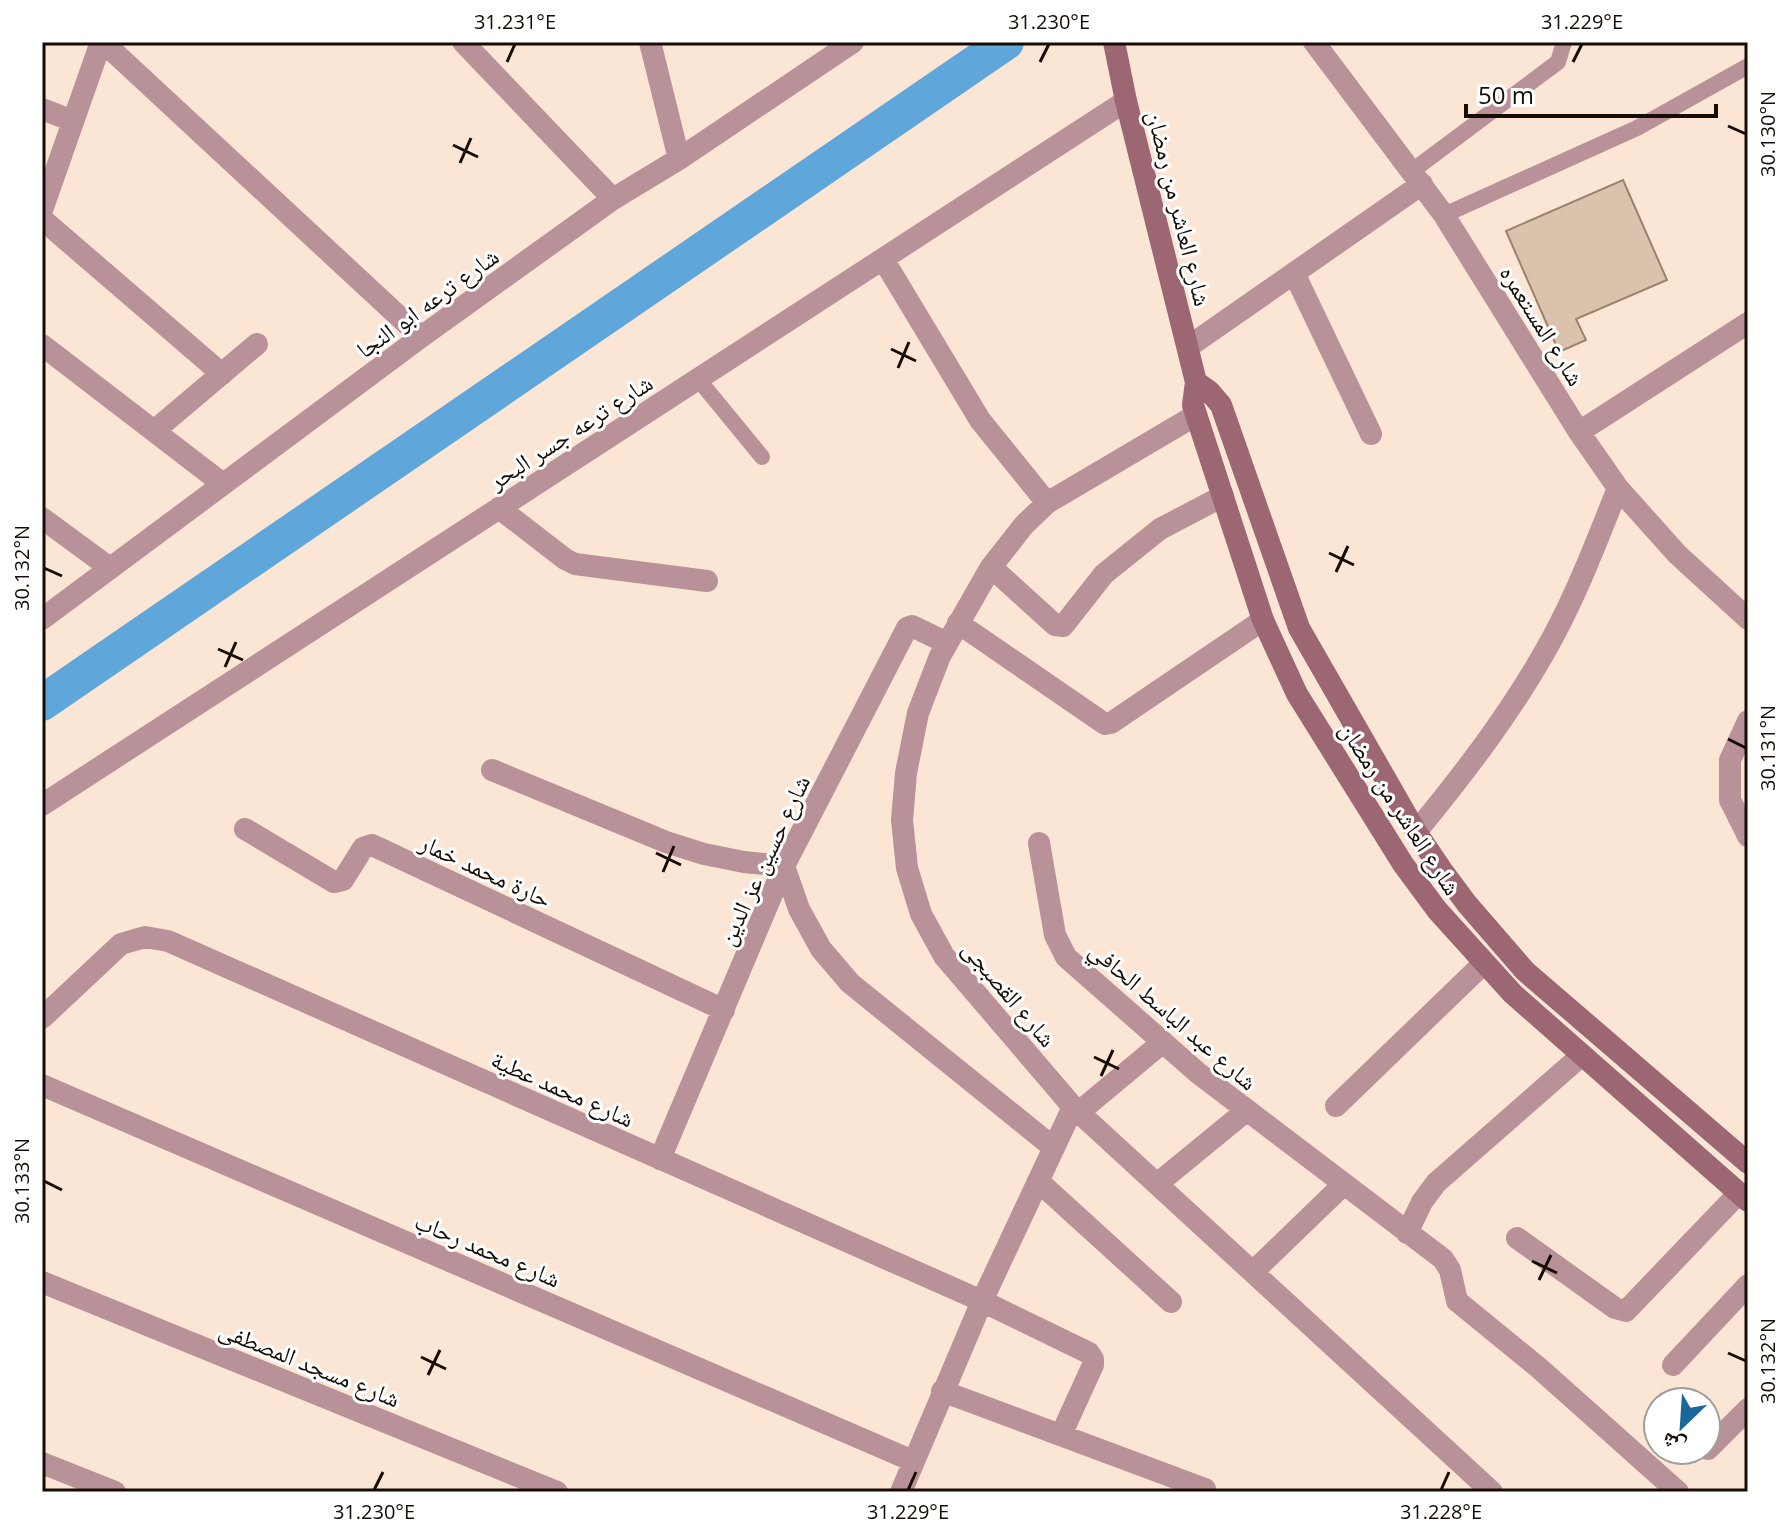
<svg xmlns="http://www.w3.org/2000/svg" width="1790" height="1534" font-family="'Open Sans','Noto Naskh Arabic',sans-serif">
  <style>
    .lines { fill: none; stroke-linecap: round; stroke-linejoin: round }
    .canal { stroke: #5fa6da; stroke-width: 36 }
    .building { fill: #dac2ad; stroke: #98836f; stroke-width: 2 }
    .service { stroke: #b89199; stroke-width: 16 }
    .minor { stroke: #b89199; stroke-width: 22 }
    .secondary { stroke: #9c6673; stroke-width: 22 }
    .ticks { fill: none; stroke: #150d06; stroke-width: 3 }
    .labels { text-anchor: middle; dominant-baseline: central; stroke-width: 6; stroke-linejoin: round; paint-order: stroke }
    .street-label { font-size: 24px; fill: #150d06; stroke: #fff }
    .neatline { fill: none; stroke: #150d06; stroke-width: 3 }
    .ticks-label { font-size: 20px; text-anchor: middle; fill: #150d06 }
  </style>
  <rect width="100%" height="100%" fill="#fbe6d6"/>
  <g class="lines">
    <!-- canal -->
    <path class="canal" d="M42 703 1006 42"/>
  </g>
  <!-- building -->
  <path class="building" d="M1623 180 1667 280 1576 319 1586 340 1559 352 1506 231Z"/>
  <g class="lines">
    <!-- service -->
    <path class="service" d="M1412 171 1558 62 1564 42
      M1444 215 1637 128 1748 66
      M698 379 762 457"/>
    <!-- minor -->
    <path class="minor" d="M103 42 421 337
      M463 42 613 199
      M650 42 679 159
      M1314 42 1444 215 1579 432 1618 488 1677 554 1748 619
      M42 109 73 121
      M42 210 101 42
      M42 219 222 374
      M883 259 980 420 1047 503
      M1294 273 1371 434
      M42 345 223 484
      M1188 347 1422 184
      M1196 415 1047 503 1024 525 991 567 940 656 918 713 906 773 902 820 907 868 921 914 944 956 1073 1107 1492 1492
      M154 431 257 344
      M1579 432 1748 323
      M499 508 565 559 575 564 707 581
      M42 518 110 568
      M991 567 1055 625 1063 626 1104 574 1160 529 1223 496
      M42 619 421 337 613 199 679 159 853 42
      M958 623 1105 724 1111 723 1263 620
      M1748 721 1730 760V800L1748 836
      M492 770 666 842 704 854 744 862 784 866 799 909 821 949 850 983 1054 1148
      M42 805 1126 101
      M245 829 334 882 343 880 363 848 372 845 724 1010
      M1416 832C1467 770 1516 706 1554 635 1579 588 1598 538 1618 488
      M1039 843 1055 935 1066 957 1198 1073 1443 1259 1450 1270 1457 1301 1539 1368 1678 1492
      M42 1018 121 944 145 937 168 941 982 1301 1089 1353 1093 1359V1365L1061 1435
      M42 1085 913 1461
      M1336 1106 1483 964
      M1079 1112 1163 1042
      M660 1159 784 866 907 628 912 626 947 643
      M1038 1181 1171 1302
      M1157 1184 1246 1111
      M1407 1233 1422 1202 1436 1183 1582 1055
      M1517 1238 1615 1308 1626 1311 1739 1193
      M1253 1272 1344 1184
      M42 1282 557 1492
      M1673 1365 1748 1285
      M942 1391 1205 1489
      M1708 1449 1748 1409
      M42 1463 115 1492
      M901 1492 982 1301 1073 1107"/>
    <!-- secondary -->
    <path class="secondary" d="M1114 42 1126 101 1196 382 1193 405 1263 620 1297 694 1403 864 1437 910 1513 994 1748 1201
      M1196 382 1209 391 1221 405 1299 628 1416 832 1441 869 1467 904 1525 971 1748 1163"/>
  </g>
  <!-- ticks -->
  <path class="ticks" d="M507 62 515 44M1040 62 1049 44M1573 62 1582 44M1728 126 1746 134M453 145 478 157M460 163 471 138M891 349 916 361M898 368 909 342M1329 553 1354 565M44 568 62 576M1336 572 1348 546M218 649 243 660M225 667 236 642M1728 739 1746 748M656 853 681 865M663 872 674 846M1094 1057 1119 1069M1101 1076 1113 1050M44 1181 62 1190M1532 1261 1557 1273M1539 1280 1551 1255M1728 1353 1746 1361M421 1357 446 1369M428 1375 440 1350M374 1490 383 1472M908 1490 916 1472M1441 1490 1449 1472"/>
  <g class="labels">
    <!-- street labels -->
    <g class="street-label">
      <text transform="translate(1180 208) rotate(76)">شارع العاشر من رمضان</text>
      <text transform="translate(427 302) rotate(-36)">شارع ترعه ابو النجا</text>
      <text transform="translate(1543 325) rotate(58)">شارع المستعمره</text>
      <text transform="translate(570 431) rotate(-33)">شارع ترعه جسر البحر</text>
      <text transform="translate(1401 808) rotate(57)">شارع العاشر من رمضان</text>
      <text transform="translate(763 860) rotate(-65)">شارع حسين عز الدين</text>
      <text transform="translate(486 870) rotate(25)">حارة محمد خمار</text>
      <text transform="translate(1010 993) rotate(50)">شارع القصبجى</text>
      <text transform="translate(1174 1015) rotate(41)">شارع عبد الباسط الحافي</text>
      <text transform="translate(563 1088) rotate(24)">شارع محمد عطية</text>
      <text transform="translate(488 1249) rotate(23)">شارع محمد رحاب</text>
      <text transform="translate(310 1363) rotate(22)">شارع مسجد المصطفى</text>
    </g>
  </g>
  <!-- border -->
  <rect width="1790" height="1534" fill="none" stroke="#ffffff" stroke-width="88"/>
  <!-- north arrow -->
  <g transform="translate(1682 1426) rotate(205)"><circle r="38" fill="#ffffff" stroke="#a19e9b" stroke-width="2"/>
  <path d="M0-6L14 30L0 20L-14 30Z" fill="#1c679a"/>
  <text y="-12" font-size="22" font-weight="bold" text-anchor="middle" fill="#150d06">ش</text>
  </g>
  <!-- scale -->
  <path d="M1466 104v12h250v-12" fill="none" stroke="#150d06" stroke-width="4"/>
  <text x="1478" y="104" font-size="24" fill="#150d06" stroke="#ffffff" stroke-width="6" paint-order="stroke">50 m</text>
  <rect x="44" y="44" width="1702" height="1446" class="neatline"/>
  <g class="ticks-label">
    <text x="515" y="29">31.231°E</text>
    <text x="1049" y="29">31.230°E</text>
    <text x="1582" y="29">31.229°E</text>
    <text transform="translate(1768 134) rotate(-90)" y="7">30.130°N</text>
    <text transform="translate(22 568) rotate(-90)" y="7">30.132°N</text>
    <text transform="translate(1768 748) rotate(-90)" y="7">30.131°N</text>
    <text transform="translate(22 1181) rotate(-90)" y="7">30.133°N</text>
    <text transform="translate(1768 1361) rotate(-90)" y="7">30.132°N</text>
    <text x="374" y="1519">31.230°E</text>
    <text x="908" y="1519">31.229°E</text>
    <text x="1441" y="1519">31.228°E</text>
  </g>
</svg>
